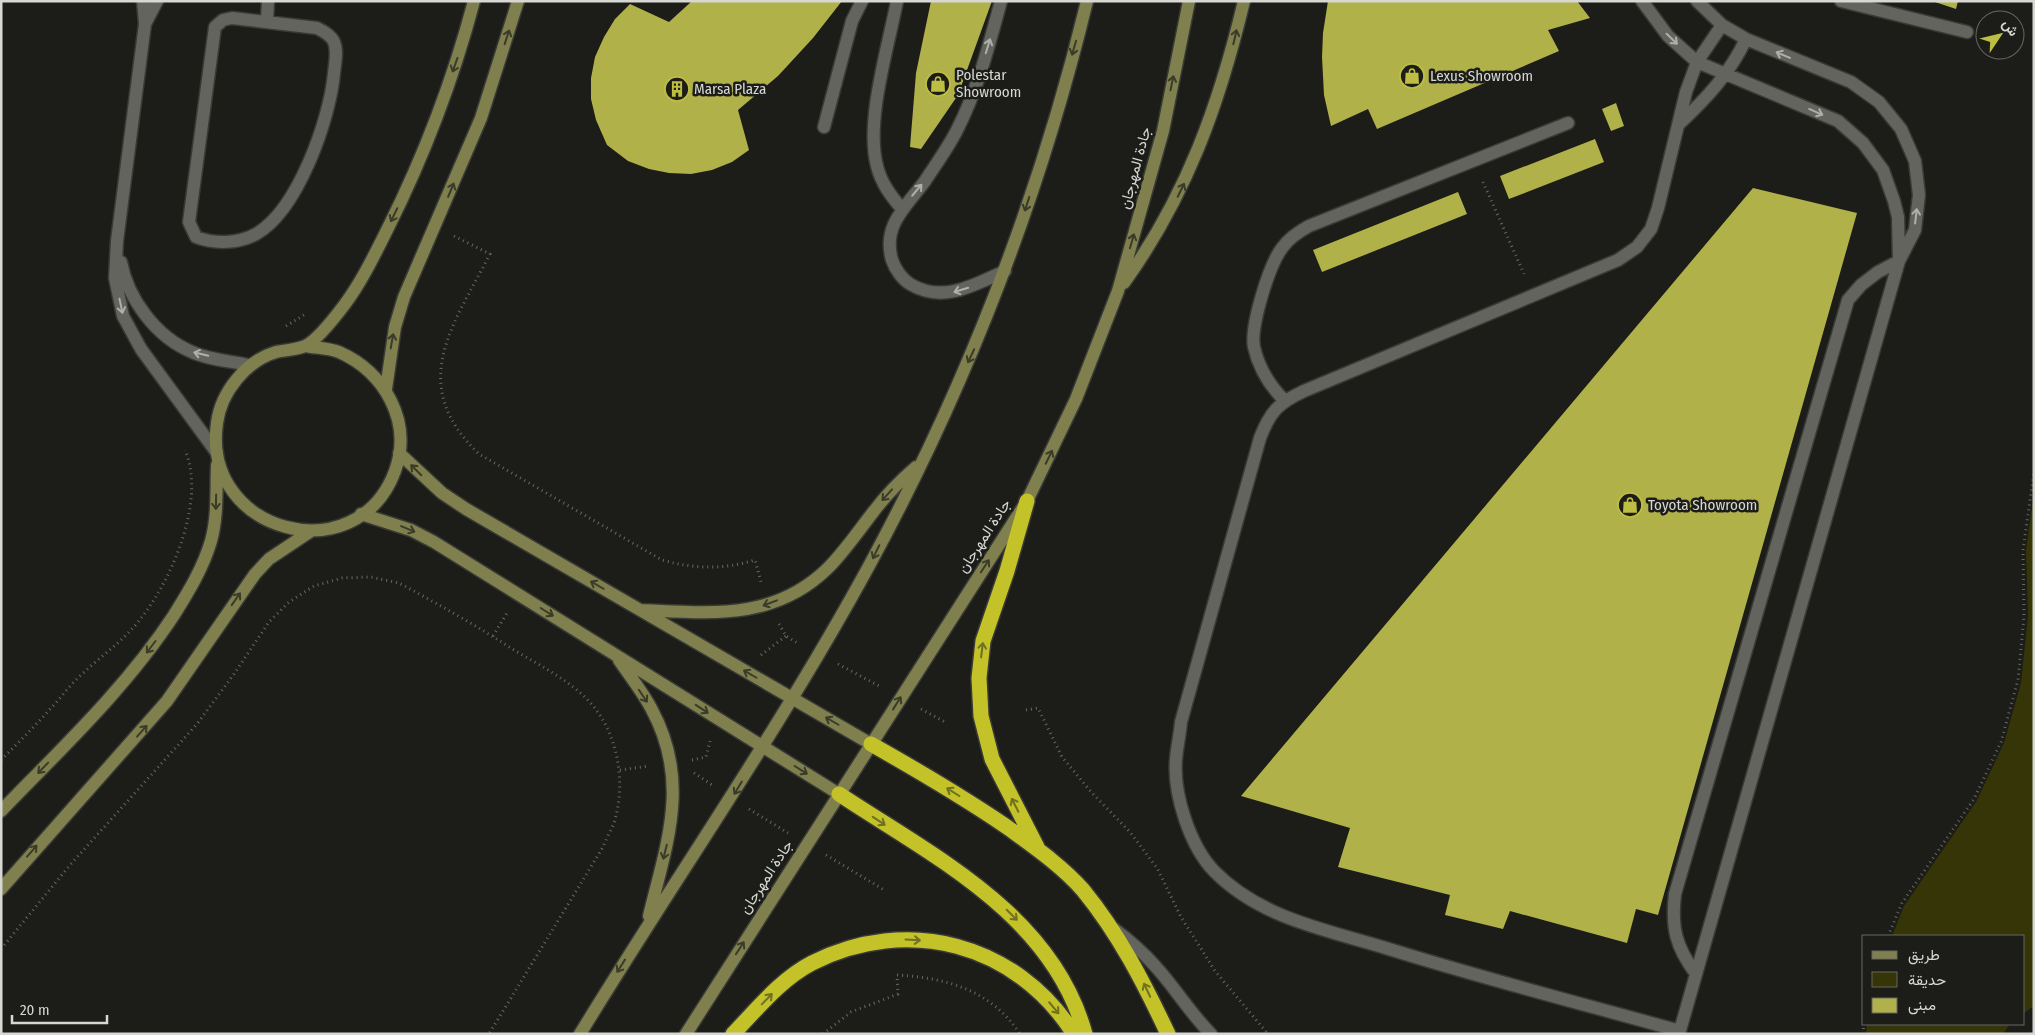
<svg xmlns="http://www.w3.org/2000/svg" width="2035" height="1035" font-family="'Fira Sans Condensed',Vazirmatn,sans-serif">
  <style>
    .green { fill: #353507 }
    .building { fill: #b0b149 }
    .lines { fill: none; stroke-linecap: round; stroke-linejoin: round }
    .lane-casing { stroke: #393936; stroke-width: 15 }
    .secondary-casing { stroke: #393936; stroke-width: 15 }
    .highway-casing { stroke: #393936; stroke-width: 18 }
    .path { stroke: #686864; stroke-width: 3; stroke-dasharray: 1 4; stroke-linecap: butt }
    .lane { stroke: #64645f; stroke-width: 12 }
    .secondary { stroke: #80804e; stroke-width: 12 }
    .highway { stroke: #c3c228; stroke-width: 15 }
    .oneway { stroke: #3a3b28 }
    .oneway2 { stroke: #afafab }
    .oneway3 { stroke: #707020 }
    .labels { text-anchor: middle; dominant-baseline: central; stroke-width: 5; stroke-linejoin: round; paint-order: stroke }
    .poi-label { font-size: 15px; fill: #d7d7d4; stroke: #1c1d18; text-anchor: start }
    .street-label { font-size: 15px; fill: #d7d7d4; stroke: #1c1d18 }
  </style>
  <rect width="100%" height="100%" fill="#1c1d18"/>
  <!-- green -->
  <path class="green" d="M2034 492V1006L2024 1013V936H1892L1904 906 1976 802 2004 743 2021 683 2028 616 2026 550Z
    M1867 1024H2010L2003 1034H1866Z"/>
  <!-- building -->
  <path class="building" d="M692 1H842L813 38 778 76 738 110 749 150 732 162 712 170 691 174 669 173 649 169 628 161 607 145 596 120 591 99V78L595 57 604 37 615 19 630 4 669 22Z
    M931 1H992L958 95 921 149 910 147 916 73Z
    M1328 1H1577L1590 18 1548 30 1559 51 1377 129 1368 109 1331 126 1324 95 1322 57 1323 33Z
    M1932 1H1958L1956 9Z
    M1616 103 1624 126 1611 131 1602 109Z
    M1595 139 1604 162 1509 199 1500 176Z
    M1753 188 1857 213 1658 915 1636 909 1627 943 1510 911 1503 929 1445 915 1450 895 1338 867 1350 828 1241 796Z
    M1458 192 1467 214 1322 272 1313 250Z"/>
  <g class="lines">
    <defs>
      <path id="lane" d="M143 1 145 24 117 241 115 278 123 316 141 349 217 453
        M897 1C888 48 865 122 877 166 881 183 891 196 902 209
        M1001 1C989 45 978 89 957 130 948 148 936 164 925 181 906 207 882 225 892 260 895 269 902 279 910 284 943 304 974 285 1005 271
        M1642 1 1668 36 1697 62 1838 121 1863 143 1883 170 1894 201 1898 217 1899 261 1679 1034
        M1841 1 1967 32
        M232 18 317 28C323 31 331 35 334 42 338 51 335 63 334 73 330 119 298 210 256 234 238 244 214 244 196 237L189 222 215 27 223 20Z
        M267 21 268 1
        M145 24 157 1
        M1679 124C1707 98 1730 73 1746 39
        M824 127 852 21 862 1
        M121 262C128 299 156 337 192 352 209 360 231 361 248 365
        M1284 400C1269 385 1259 369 1254 347 1250 327 1269 265 1282 248 1289 238 1298 232 1309 226L1568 123
        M1113 928C1129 940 1143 952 1156 967 1176 989 1190 1013 1211 1034
        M1696 974C1676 947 1671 928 1675 894L1848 300 1861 285 1878 272 1899 261 1915 230 1919 195 1915 161 1901 129 1879 102 1851 82 1746 39 1722 25 1697 1
        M1680 1031C1583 1004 1485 979 1389 949 1328 930 1261 919 1214 871 1190 846 1173 794 1176 759 1177 747 1180 734 1181 722L1260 438C1270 412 1278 403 1304 391L1618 260 1637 247 1651 229 1658 208 1686 92 1697 62 1722 25"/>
      <path id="secondary" d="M1124 283C1187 195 1219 105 1244 1
        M305 346C316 348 329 348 339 352 384 372 413 421 395 471 357 574 201 533 217 423 221 392 246 361 276 352 285 350 296 350 305 346 318 340 336 316 345 304 362 281 375 254 388 228 424 156 453 80 474 1
        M386 389 395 327 404 297 481 118 518 1
        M399 453 442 493 466 509 871 744
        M361 514 411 530 434 542 839 794
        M641 610C710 613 774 621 828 568 845 551 859 530 874 511 886 495 901 480 916 467
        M619 660C629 675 642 691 651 708 691 781 667 842 649 916
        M1 811C62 748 126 688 174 615 189 591 203 568 211 541 218 516 216 490 217 465
        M1 889 167 701 255 574 269 559 311 531
        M580 1034C676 877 782 726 870 564 967 385 1039 199 1087 1
        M686 1034 1027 501 1076 399 1118 291 1163 131 1189 1"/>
      <path id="highway" d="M1027 501 1007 571 983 641 979 678 981 716 992 759 1037 847
        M871 744C917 770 963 797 1007 827 1033 846 1062 866 1083 890 1119 934 1144 983 1168 1034
        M839 794C934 857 1053 915 1085 1034
        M733 1034C757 1009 781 979 812 963 907 915 1016 943 1074 1034"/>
    </defs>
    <!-- lane casing -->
    <use href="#lane" class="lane-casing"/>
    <!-- secondary casing -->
    <use href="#secondary" class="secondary-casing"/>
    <!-- highway casing -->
    <use href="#highway" class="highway-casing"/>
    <!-- path -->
    <path class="path" d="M1483 182 1524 274
      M454 236 490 254C453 326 406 384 479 454L662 560C695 569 722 570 755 560L761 582
      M286 326 304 315
      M779 624 786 636 799 644
      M493 636 507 613
      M761 655 786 636
      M838 664 881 687
      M921 709 945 722
      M1026 710 1038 708 1062 757 1092 793 1130 832 1157 868 1181 917 1215 971 1268 1034
      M1 760C18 743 35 726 51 708 61 698 69 686 79 677 95 661 114 648 130 631 167 593 208 503 185 450
      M692 760 706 757 710 741
      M620 770 649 766
      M694 773 712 785
      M749 809 788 833
      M826 855 886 891
      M1888 936 1902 903 1974 799 2001 742 2018 680 2024 616 2023 550 2034 472
      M1 949 70 865 197 724 234 674 269 622 289 602 314 586 342 578 371 577 399 583C438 604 477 626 514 650 536 663 559 675 578 691 616 721 628 778 614 823 611 831 606 839 603 847L489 1034
      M823 1034 851 1012 898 994 897 975C947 978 991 990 1020 1034
      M1863 1034 1864 1020
      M2032 1034 2034 1030"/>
    <!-- lane -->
    <use href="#lane" class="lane"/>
    <!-- secondary -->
    <use href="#secondary" class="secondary"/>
    <!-- highway -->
    <use href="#highway" class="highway"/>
  </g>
  <!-- one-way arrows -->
  <defs><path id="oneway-shaft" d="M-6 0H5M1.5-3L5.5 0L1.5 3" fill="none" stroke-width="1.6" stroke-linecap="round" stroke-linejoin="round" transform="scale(1.25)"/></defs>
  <g class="oneway">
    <use href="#oneway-shaft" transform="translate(507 37) rotate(-72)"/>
    <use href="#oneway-shaft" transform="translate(1235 37) rotate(-77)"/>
    <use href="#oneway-shaft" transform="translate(1074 48) rotate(106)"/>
    <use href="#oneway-shaft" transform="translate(455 65) rotate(109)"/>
    <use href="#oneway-shaft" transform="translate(1172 83) rotate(-78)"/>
    <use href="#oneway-shaft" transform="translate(451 190) rotate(-67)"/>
    <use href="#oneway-shaft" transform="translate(1181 190) rotate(-64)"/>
    <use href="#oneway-shaft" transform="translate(1027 204) rotate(108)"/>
    <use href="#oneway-shaft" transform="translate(394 215) rotate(116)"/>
    <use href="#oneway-shaft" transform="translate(1132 241) rotate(-74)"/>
    <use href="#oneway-shaft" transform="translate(392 341) rotate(-80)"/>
    <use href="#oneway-shaft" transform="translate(971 356) rotate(115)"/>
    <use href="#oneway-shaft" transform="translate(1049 457) rotate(-64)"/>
    <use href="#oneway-shaft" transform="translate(416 470) rotate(-135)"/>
    <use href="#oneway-shaft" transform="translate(887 495) rotate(132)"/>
    <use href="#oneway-shaft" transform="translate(216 502) rotate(91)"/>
    <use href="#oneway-shaft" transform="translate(408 529) rotate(23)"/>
    <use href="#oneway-shaft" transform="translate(876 552) rotate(116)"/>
    <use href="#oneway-shaft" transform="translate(985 566) rotate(-57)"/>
    <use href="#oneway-shaft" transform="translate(597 585) rotate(-150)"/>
    <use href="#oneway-shaft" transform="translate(236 599) rotate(-55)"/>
    <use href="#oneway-shaft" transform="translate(770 603) rotate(159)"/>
    <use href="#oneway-shaft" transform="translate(547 612) rotate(32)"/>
    <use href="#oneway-shaft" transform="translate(151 647) rotate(127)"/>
    <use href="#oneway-shaft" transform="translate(750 674) rotate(-150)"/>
    <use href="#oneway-shaft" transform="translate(643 696) rotate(56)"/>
    <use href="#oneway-shaft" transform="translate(897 703) rotate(-58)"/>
    <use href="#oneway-shaft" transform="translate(702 709) rotate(33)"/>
    <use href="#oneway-shaft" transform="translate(832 721) rotate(-150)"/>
    <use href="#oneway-shaft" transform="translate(142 731) rotate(-48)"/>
    <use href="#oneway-shaft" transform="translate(43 768) rotate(134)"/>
    <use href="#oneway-shaft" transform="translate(801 770) rotate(32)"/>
    <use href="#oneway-shaft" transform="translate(738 788) rotate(121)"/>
    <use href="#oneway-shaft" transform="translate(32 851) rotate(-49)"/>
    <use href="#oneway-shaft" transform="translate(665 852) rotate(104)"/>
    <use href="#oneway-shaft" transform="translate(740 948) rotate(-57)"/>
    <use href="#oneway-shaft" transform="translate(621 966) rotate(122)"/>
  </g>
  <g class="oneway2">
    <use href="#oneway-shaft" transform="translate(1672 39) rotate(44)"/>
    <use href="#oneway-shaft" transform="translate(988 46) rotate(-73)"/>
    <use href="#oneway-shaft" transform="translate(1783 55) rotate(-157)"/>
    <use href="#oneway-shaft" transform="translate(1816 112) rotate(24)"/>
    <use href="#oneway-shaft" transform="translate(917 190) rotate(-50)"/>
    <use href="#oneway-shaft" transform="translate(1916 216) rotate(-83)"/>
    <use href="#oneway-shaft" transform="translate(961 290) rotate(163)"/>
    <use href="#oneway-shaft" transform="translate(121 306) rotate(78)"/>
    <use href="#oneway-shaft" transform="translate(201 354) rotate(-167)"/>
  </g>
  <g class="oneway3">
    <use href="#oneway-shaft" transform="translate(982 650) rotate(-83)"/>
    <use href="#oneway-shaft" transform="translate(953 792) rotate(-148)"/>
    <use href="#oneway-shaft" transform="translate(1015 805) rotate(-117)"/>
    <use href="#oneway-shaft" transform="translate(879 821) rotate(33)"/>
    <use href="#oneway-shaft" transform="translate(1012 915) rotate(45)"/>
    <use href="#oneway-shaft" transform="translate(913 940) rotate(3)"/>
    <use href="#oneway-shaft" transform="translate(1147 990) rotate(-115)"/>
    <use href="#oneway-shaft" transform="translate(767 999) rotate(-46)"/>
    <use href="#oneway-shaft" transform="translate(1054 1008) rotate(50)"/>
  </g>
  <!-- icons -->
  <defs>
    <symbol id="shop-ring" viewBox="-11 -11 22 22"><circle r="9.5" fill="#1c1d18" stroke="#bebe42" stroke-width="1.5"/><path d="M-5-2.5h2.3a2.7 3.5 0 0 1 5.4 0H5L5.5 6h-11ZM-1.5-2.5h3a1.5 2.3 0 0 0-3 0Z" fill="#bebe42"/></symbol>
    <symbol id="building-ring" viewBox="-11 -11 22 22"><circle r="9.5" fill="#1c1d18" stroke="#bebe42" stroke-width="1.5"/><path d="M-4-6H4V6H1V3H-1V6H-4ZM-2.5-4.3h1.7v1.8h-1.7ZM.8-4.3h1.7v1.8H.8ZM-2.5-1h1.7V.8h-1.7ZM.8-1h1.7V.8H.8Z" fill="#bebe42"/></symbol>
  </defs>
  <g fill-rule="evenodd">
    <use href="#shop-ring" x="1398" y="62" width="28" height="28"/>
    <use href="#shop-ring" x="924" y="70" width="28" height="28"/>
    <use href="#building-ring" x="663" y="75" width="28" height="28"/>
    <use href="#shop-ring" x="1616" y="491" width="28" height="28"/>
  </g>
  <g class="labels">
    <!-- poi labels -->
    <g class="poi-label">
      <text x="956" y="75">Polestar<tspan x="956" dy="17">Showroom</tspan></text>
      <text x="1430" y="76">Lexus Showroom</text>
      <text x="694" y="89">Marsa Plaza</text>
      <text x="1648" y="505">Toyota Showroom</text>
    </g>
    <!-- street labels -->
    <g class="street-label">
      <text transform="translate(1135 168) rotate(-75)">جادة المهرجان</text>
      <text transform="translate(984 536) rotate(-57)">جادة المهرجان</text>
      <text transform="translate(766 877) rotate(-57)">جادة المهرجان</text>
    </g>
  </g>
  <!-- border -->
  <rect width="2035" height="1035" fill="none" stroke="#d7d7d4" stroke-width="5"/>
  <!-- legend -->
  <rect x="1862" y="935" width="162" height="90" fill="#1c1d18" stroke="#676763"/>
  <rect x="1872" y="951" width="25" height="8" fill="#80804e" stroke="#676763"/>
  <text x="1908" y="960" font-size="15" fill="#d7d7d4">طريق</text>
  <rect x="1872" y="972" width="25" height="15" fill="#353507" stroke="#676763"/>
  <text x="1908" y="985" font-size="15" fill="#d7d7d4">حديقة</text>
  <rect x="1872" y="998" width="25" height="15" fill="#b0b149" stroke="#676763"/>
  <text x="1908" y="1010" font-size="15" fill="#d7d7d4">مبنى</text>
  <!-- north arrow -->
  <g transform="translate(2000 35) rotate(55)"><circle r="24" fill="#1c1d18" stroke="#676763"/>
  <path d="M0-4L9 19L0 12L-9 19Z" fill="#bebe42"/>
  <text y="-8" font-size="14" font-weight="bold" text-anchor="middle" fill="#d7d7d4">ش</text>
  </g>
  <!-- scale -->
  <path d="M12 1015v8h95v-8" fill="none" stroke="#d7d7d4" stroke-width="2.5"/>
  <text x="20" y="1015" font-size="15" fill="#d7d7d4" stroke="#1c1d18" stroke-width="4" paint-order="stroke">20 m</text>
</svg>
